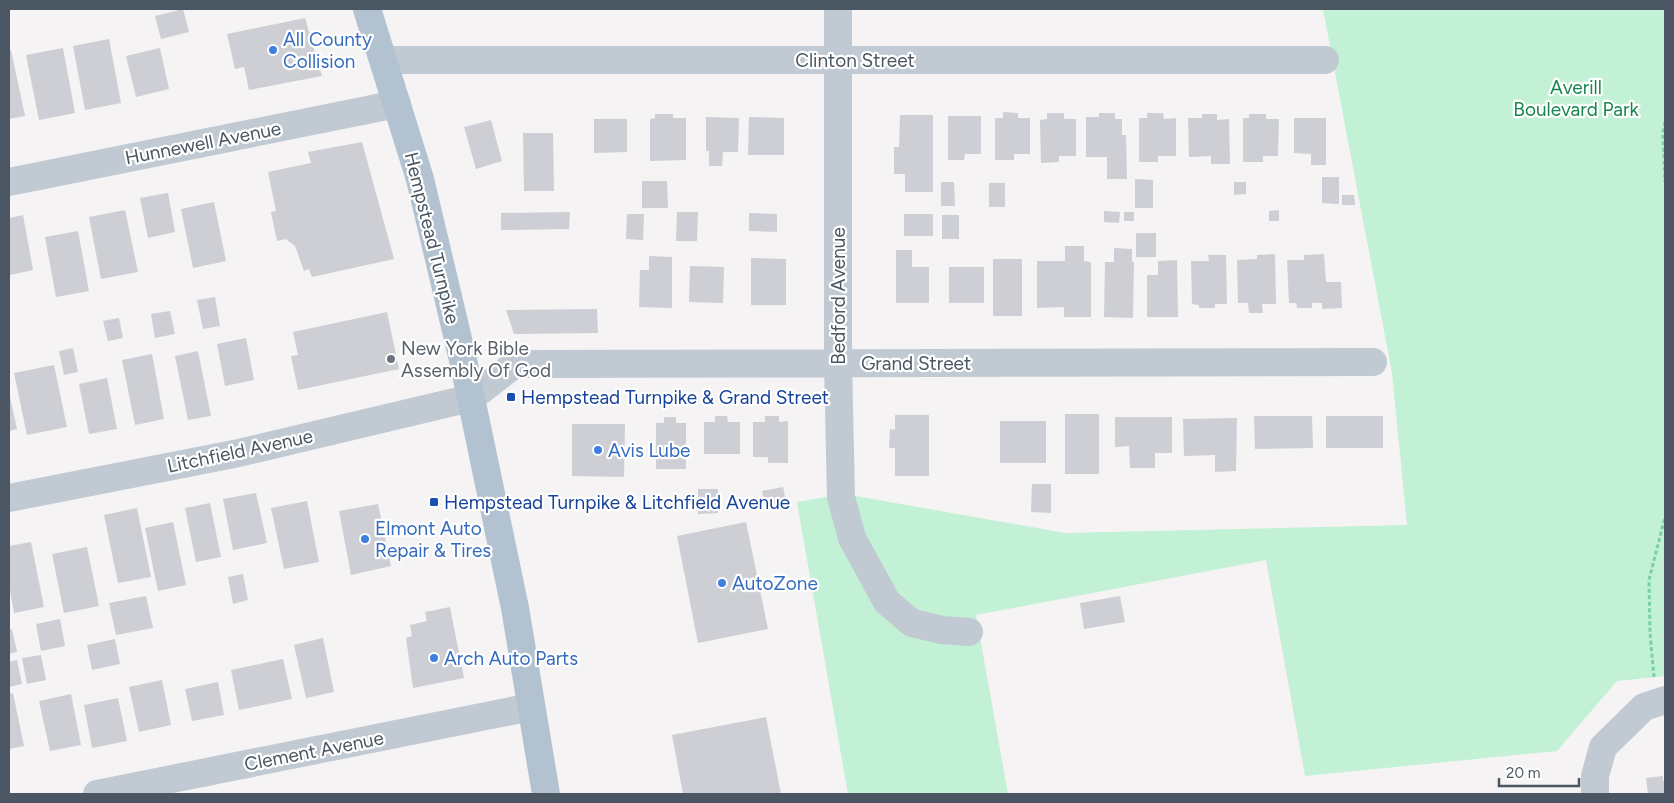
<svg xmlns="http://www.w3.org/2000/svg" width="1674" height="803" font-family="Figtree,sans-serif">
  <style>
    .green { fill: #c3f1d5 }
    .building { fill: #cdcfd5 }
    .lines { fill: none; stroke-linecap: round; stroke-linejoin: round }
    .path { stroke: #7ad0a6; stroke-width: 3; stroke-dasharray: 4 2.5; stroke-linecap: butt }
    .minor { stroke: #c1cad2; stroke-width: 28 }
    .major { stroke: #b3c2d1; stroke-width: 28 }
    .shop-dot { fill: #3f7fe0; stroke: #fff; stroke-width: 2 }
    .worship-dot { fill: #6b7280; stroke: #fff; stroke-width: 2 }
    .transit-dot { fill: #1a4fb4; stroke: #fff; stroke-width: 2 }
    .labels { text-anchor: middle; dominant-baseline: central; stroke-width: 4.5; stroke-linejoin: round; paint-order: stroke }
    .shop-label { font-size: 19px; fill: #366cbe; stroke: #fff; text-anchor: start }
    .street-label { font-size: 19px; fill: #4a5661; stroke: #fff }
    .park-label { font-size: 19px; fill: #17864f; stroke: #fff }
    .worship-label { font-size: 19px; fill: #5b616d; stroke: #fff; text-anchor: start }
    .transit-label { font-size: 19px; fill: #164399; stroke: #fff; text-anchor: start }
  </style>
  <rect width="100%" height="100%" fill="#f5f3f3"/>
  <!-- green -->
  <path class="green" d="M1323 9H1665V676L1617 681 1557 751 1305 776 1266 560 976 615 1008 794H848L797 502 844 494 1065 533 1407 525 1392 373Z"/>
  <!-- building -->
  <path class="building" d="M183 9 189 32 161 39 155 16Z
    M305 18 322 76 249 90 244 67 235 69 227 34Z
    M109 39 121 103 85 110 73 46Z
    M63 48 75 113 39 120 26 55Z
    M160 48 169 89 136 97 126 56Z
    M11 50 25 116 9 119V51Z
    M1003 112 1018 113V118H1030V154H1014V160H995V118H1003Z
    M1047 113H1064V119H1076V156H1059V162L1041 163 1040 120 1047 119Z
    M1099 113H1115V119H1122V135H1126L1127 179H1107V157H1086V117H1099Z
    M1147 113H1163L1164 119 1176 118V156H1158V162H1139V118H1147Z
    M655 114H673V118H686V160L650 161V119L655 118Z
    M1202 114H1217V120L1229 119 1230 164H1211V156L1189 157 1188 118H1202Z
    M1249 114H1266V119H1279L1278 156H1263V162H1243V118H1249Z
    M900 115H933V192H905V174H894V147H899Z
    M948 116H981V154H965L964 160H948Z
    M706 117 739 118 738 152H723L722 166H709V151H706Z
    M749 117 784 118V155H748Z
    M1294 118H1326V165H1311V154L1294 153Z
    M594 119H627V152L594 153Z
    M491 120 502 161 476 169 464 127Z
    M523 133H553L554 191H524Z
    M362 142 394 259 312 277 309 269 304 271 295 246 286 239 277 241 271 212 276 211 268 172 311 163 308 152Z
    M1322 177H1339V204L1322 203Z
    M1135 179 1153 180V208H1135Z
    M642 181H667L668 208H642Z
    M941 182H954L955 206H941Z
    M1234 182H1246V194L1234 195Z
    M989 183H1005V207H989Z
    M168 193 175 232 148 238 140 198Z
    M1342 195H1354L1355 205H1342Z
    M214 202 226 261 193 268 181 209Z
    M125 210 138 272 101 279 89 217Z
    M1279 210V221H1269V211Z
    M1104 211 1120 212 1119 223 1104 222Z
    M570 212 569 229 501 230V213Z
    M677 212H698L697 241H676Z
    M1124 212H1134V221H1124Z
    M749 213 777 214V232L749 231Z
    M627 214H644L643 240 626 239Z
    M904 214H933V236H904Z
    M23 215 33 270 10 275 9 218Z
    M942 215H959V239H942Z
    M78 231 89 291 56 297 45 237Z
    M1136 233H1156V257H1136Z
    M1065 246H1084V261L1091 262V317H1064V307L1037 308V261H1065Z
    M1114 248 1132 249V262H1134L1133 318 1104 317 1105 262H1114Z
    M896 250H912V267H929V303H896Z
    M1275 254 1276 304H1262L1263 313H1249L1248 303H1238L1237 260 1257 259V255Z
    M1324 254 1326 282H1341L1342 308 1322 309V303H1312V308H1297L1296 303H1289L1287 260H1304V255Z
    M1208 255H1226L1227 304H1215V308H1199V305L1192 304 1191 261H1209Z
    M649 256 672 257V308L639 307 640 270H649Z
    M751 258 786 259V305H751Z
    M993 259H1022V316H993Z
    M1177 260 1178 317H1147V275H1158V261Z
    M690 266 724 267 723 303 689 302Z
    M949 267H984V303H949Z
    M215 297 220 326 203 329 197 300Z
    M597 309 598 333 514 334 506 310Z
    M170 311 175 334 155 338 151 314Z
    M387 312 399 369 298 390 291 356 298 355 293 332Z
    M119 318 123 338 108 341 103 321Z
    M246 338 254 380 225 386 217 344Z
    M73 348 78 372 64 375 59 351Z
    M198 351 211 416 188 420 175 356Z
    M152 354 164 419 135 425 122 360Z
    M54 365 67 427 27 435 14 373Z
    M107 378 117 429 89 434 79 384Z
    M9 392 17 429 9 431Z
    M1065 414H1099V474H1065Z
    M895 415H929V476H895V448H889L890 429 895 430Z
    M715 416H727L728 422H740V454H704V422H715Z
    M765 416H779V422L788 421V463H768V457H753V422H765Z
    M1254 416H1312L1313 448 1255 449Z
    M1326 416H1383V448H1326Z
    M664 417H676V423H686V469H656V423H664Z
    M1115 417H1172V453H1155V468H1130L1129 446 1115 447Z
    M1237 418 1236 471 1215 472V455L1184 456 1183 419Z
    M1000 421H1046V463H1000Z
    M572 424H625L624 477 572 476Z
    M1032 484H1051V513L1031 512Z
    M783 487 786 502 765 506 762 491Z
    M698 489H718V513L698 514Z
    M256 493 267 543 233 550 223 499Z
    M307 501 319 562 284 569 271 508Z
    M210 503 221 557 196 562 185 508Z
    M378 504 391 566 351 575 339 511Z
    M137 508 151 577 118 583 104 515Z
    M173 522 186 585 158 591 145 528Z
    M746 522 768 629 698 643 677 536Z
    M31 542 44 607 14 613 9 585V546Z
    M87 547 99 606 64 613 52 554Z
    M243 574 248 600 233 604 228 577Z
    M146 596 153 628 116 635 109 603Z
    M1120 596 1125 622 1084 629 1080 603Z
    M450 607 464 678 413 688 406 638 412 636 410 625 427 621 425 612Z
    M60 619 65 646 41 651 36 624Z
    M12 629 17 652 9 654V630Z
    M323 638 334 692 306 698 294 645Z
    M115 639 120 664 92 670 87 645Z
    M41 655 46 680 27 684 22 658Z
    M283 659 292 699 239 710 231 670Z
    M17 660 22 684 9 687V662Z
    M162 680 171 725 139 732 129 687Z
    M218 682 224 715 192 721 185 689Z
    M13 693 24 746 9 749V694Z
    M71 694 81 745 50 751 39 701Z
    M118 698 127 741 92 748 84 705Z
    M766 717 781 794H683L672 735Z
    M1663 776V781H1665V794H1648L1646 778Z"/>
  <g class="lines">
    <!-- path -->
    <path class="path" d="M1665 122 1663 133 1665 182
      M1654 677 1650 633 1649 580 1665 517"/>
    <!-- minor -->
    <path class="minor" d="M838 9V363L841 497 852 538 887 602 912 623 942 630 969 632
      M384 60H1325
      M9 182 397 104
      M9 498 234 454 471 398 515 364 1373 362
      M97 794 531 707
      M1595 794V776L1603 747 1644 707 1665 700"/>
    <!-- major -->
    <path class="major" d="M367 9 420 179 463 360 515 608 546 794"/>
  </g>
  <!-- markers -->
  <g class="shop-dot">
    <circle cx="273" cy="50" r="5"/>
    <circle cx="598" cy="450" r="5"/>
    <circle cx="365" cy="539" r="5"/>
    <circle cx="722" cy="583" r="5"/>
    <circle cx="434" cy="658" r="5"/>
  </g>
  <circle class="worship-dot" cx="391" cy="359" r="5"/>
  <g class="transit-dot">
    <rect x="506" y="392" width="10" height="10" rx="2.5"/>
    <rect x="429" y="497" width="10" height="10" rx="2.5"/>
  </g>
  <g class="labels">
    <!-- shop labels -->
    <g class="shop-label">
      <text x="283" y="39">All County<tspan x="283" dy="22">Collision</tspan></text>
      <text x="608" y="450">Avis Lube</text>
      <text x="375" y="528">Elmont Auto<tspan x="375" dy="22">Repair &amp; Tires</tspan></text>
      <text x="732" y="583">AutoZone</text>
      <text x="444" y="658">Arch Auto Parts</text>
    </g>
    <!-- street labels -->
    <g class="street-label">
      <text x="855" y="60">Clinton Street</text>
      <text transform="translate(203 143) rotate(-11)">Hunnewell Avenue</text>
      <text transform="translate(432 238) rotate(76)">Hempstead Turnpike</text>
      <text transform="translate(838 296) rotate(-90)">Bedford Avenue</text>
      <text x="916" y="363">Grand Street</text>
      <text transform="translate(240 451) rotate(-12)">Litchfield Avenue</text>
      <text transform="translate(314 751) rotate(-11)">Clement Avenue</text>
    </g>
    <!-- park labels -->
    <g class="park-label">
      <text x="1576" y="87">Averill<tspan x="1576" dy="22">Boulevard Park</tspan></text>
    </g>
    <!-- worship labels -->
    <g class="worship-label">
      <text x="401" y="348">New York Bible<tspan x="401" dy="22">Assembly Of God</tspan></text>
    </g>
    <!-- transit labels -->
    <g class="transit-label">
      <text x="521" y="397">Hempstead Turnpike &amp; Grand Street</text>
      <text x="444" y="502">Hempstead Turnpike &amp; Litchfield Avenue</text>
    </g>
  </g>
  <!-- border -->
  <rect width="1674" height="803" fill="none" stroke="#4a5661" stroke-width="20"/>
  <!-- scale -->
  <path d="M1499 778v8h80v-8" fill="none" stroke="#4a5661" stroke-width="2.5"/>
  <text x="1506" y="778" font-size="15" fill="#4a5661" stroke="#ffffff" stroke-width="4" paint-order="stroke">20 m</text>
</svg>
